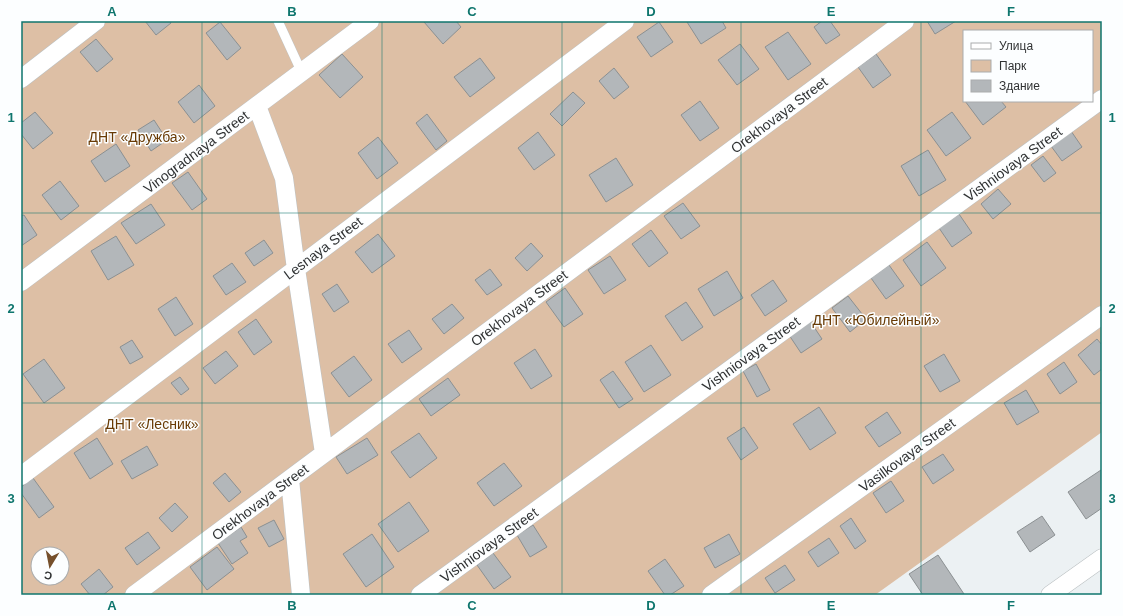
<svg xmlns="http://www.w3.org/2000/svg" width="1123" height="616" font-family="Helvetica,sans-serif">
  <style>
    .green { fill: #ddbfa5; fill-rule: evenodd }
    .building { fill: #b3b7ba; stroke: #8b9092 }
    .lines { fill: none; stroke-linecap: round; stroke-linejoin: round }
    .lane-casing { stroke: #bcc1c3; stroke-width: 10 }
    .street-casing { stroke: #bcc1c3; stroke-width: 19 }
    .lane { stroke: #fff; stroke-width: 9 }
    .street { stroke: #fff; stroke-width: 18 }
    .grid { fill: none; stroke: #0f766e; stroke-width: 1; stroke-opacity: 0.55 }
    .labels { text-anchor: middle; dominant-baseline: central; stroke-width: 3; stroke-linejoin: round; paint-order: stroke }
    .street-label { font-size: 14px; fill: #303233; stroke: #fcfeff }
    .park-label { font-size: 14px; fill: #683a04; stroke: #fcfeff }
    .neatline { fill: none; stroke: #0f766e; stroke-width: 1.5 }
    .grid-label { font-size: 13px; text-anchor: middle; font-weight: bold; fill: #0f766e }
  </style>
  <rect width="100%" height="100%" fill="#ecf1f3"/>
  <!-- green -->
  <path class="green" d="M21 21H1102V432L875 595H21ZM964 31H1092V101H964ZM38 554H62V578H38Z"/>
  <!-- building -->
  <path class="building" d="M145 21H170L171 23 156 35Z
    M426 21H456L461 27 443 44 424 22Z
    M690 21H722L726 28 701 44 687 22Z
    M822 21H830L840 35 826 44 814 27Z
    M927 21H956L935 34Z
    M220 22 241 48 227 60 206 33Z
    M659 22 673 42 651 57 637 37Z
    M788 32 811 64 788 80 765 47Z
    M96 39 113 59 97 72 80 52Z
    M740 44 759 69 737 85 718 60Z
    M342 54 363 77 340 98 319 75Z
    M876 54 891 75 873 88 858 67Z
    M480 58 495 78 470 97 454 77Z
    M614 68 629 87 614 99 599 81Z
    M199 85 215 106 194 123 178 102Z
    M573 92 585 103 562 126 550 114Z
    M700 101 719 128 700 141 681 115Z
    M965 101H1001L1006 107 983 125Z
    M35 112 53 133 33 149 21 134V123Z
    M952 112 971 138 946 156 927 130Z
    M427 114 447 141 436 150 416 123Z
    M154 120 167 140 151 151 138 130Z
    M1071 131 1082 147 1062 161 1051 146Z
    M538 132 555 155 534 170 518 148Z
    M378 137 398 163 377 179 358 153Z
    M116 144 130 166 105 182 91 161Z
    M928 150 946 180 919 196 901 166Z
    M1043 156 1056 173 1044 182 1031 165Z
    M616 158 633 185 606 202 589 175Z
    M188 172 207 199 192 210 172 183Z
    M60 181 79 206 61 220 42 195Z
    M998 189 1011 204 993 219 981 204Z
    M683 203 700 226 681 239 664 216Z
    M151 204 165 225 136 244 121 223Z
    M959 214 972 233 952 247 939 228Z
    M24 215 37 235 21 246V216Z
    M651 230 668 253 649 267 632 244Z
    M378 234 395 256 372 273 355 252Z
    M116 236 134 265 108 280 91 251Z
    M264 240 273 253 254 266 245 253Z
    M927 242 946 268 921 286 903 260Z
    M531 243 543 256 527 271 515 258Z
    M610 256 626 280 604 294 588 270Z
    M232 263 246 282 226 295 213 276Z
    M889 265 904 286 886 299 871 278Z
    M490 269 502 285 487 295 475 280Z
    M727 271 743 298 714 316 698 289Z
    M773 280 787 301 765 316 751 295Z
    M337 284 349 302 334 312 322 294Z
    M565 288 583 314 564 327 546 302Z
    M848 296 866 319 850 332 832 308Z
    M176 297 193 324 175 336 158 309Z
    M686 302 703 327 682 341 665 316Z
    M452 304 464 318 444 334 432 319Z
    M256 319 272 342 254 355 238 332Z
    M810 321 822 339 801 353 789 335Z
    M409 330 422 349 402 363 388 344Z
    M1097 339 1102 345V369L1094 375 1078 355Z
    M132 340 143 357 130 364 120 347Z
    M651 345 671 375 644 392 625 362Z
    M535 349 552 376 531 389 514 363Z
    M226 351 238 366 215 384 203 368Z
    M944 354 960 381 940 392 924 366Z
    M354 356 372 380 349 397 331 373Z
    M44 359 65 388 44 403 23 374Z
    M1064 362 1077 382 1060 394 1047 374Z
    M756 364 770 390 757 397 743 371Z
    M613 371 633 399 619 408 600 380Z
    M180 377 189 389 181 395 171 383Z
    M448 378 460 395 431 416 419 399Z
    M1026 390 1039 412 1017 425 1004 403Z
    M819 407 836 433 810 450 793 424Z
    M887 412 901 433 879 447 865 427Z
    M744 427 758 448 741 460 727 438Z
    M419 433 437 458 410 478 391 452Z
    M97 438 113 464 90 479 74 453Z
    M367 438 378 455 347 474 336 457Z
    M147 446 158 465 132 479 121 461Z
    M943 454 954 470 933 484 922 467Z
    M504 463 522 486 494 506 477 483Z
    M1101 470 1102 508 1086 519 1068 492Z
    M225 473 241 492 229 502 213 483Z
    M33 478 54 507 39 518 21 493V487Z
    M891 481 904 501 886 513 873 493Z
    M409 502 429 531 398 552 378 524Z
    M175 503 188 517 172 532 159 518Z
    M1042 516 1055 535 1030 552 1017 532Z
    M851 518 866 541 855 549 840 526Z
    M274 520 284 539 269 547 258 528Z
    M533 525 547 547 530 557 517 535Z
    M241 527 247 537 240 541 248 553 232 564 218 543Z
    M148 532 160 548 137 565 125 548Z
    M372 534 394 567 366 587 343 554Z
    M729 534 740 554 715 568 704 548Z
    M829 538 839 553 818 567 808 552Z
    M217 547 234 569 207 590 190 567Z
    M493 553 511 577 494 589 477 565Z
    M938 555 964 594 962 595H923L909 574Z
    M665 559 684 586 670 595H665L648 571Z
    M785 565 795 580 775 593 765 578Z
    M99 569 113 587 103 595H90L81 584Z"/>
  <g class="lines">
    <defs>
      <path id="lane" d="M278 21 302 73"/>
      <path id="street" d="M21 79 96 21
        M257 106 284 178 296 269 324 453
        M21 282 370 21
        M21 476 625 21
        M290 479 301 595
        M134 595 905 21
        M420 595 1102 99
        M711 595 1102 315
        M1050 595 1102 558"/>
    </defs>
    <!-- lane casing -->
    <use href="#lane" class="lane-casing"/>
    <!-- street casing -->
    <use href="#street" class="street-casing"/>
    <!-- lane -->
    <use href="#lane" class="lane"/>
    <!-- street -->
    <use href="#street" class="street"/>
  </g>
  <!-- grid -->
  <path class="grid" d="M202 21V595M382 21V595M562 21V595M741 21V595M921 21V595M21 213H1102M21 403H1102"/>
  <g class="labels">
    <!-- street labels -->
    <g class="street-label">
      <text transform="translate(779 115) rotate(-37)">Orekhovaya Street</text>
      <text transform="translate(196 152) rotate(-37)">Vinogradnaya Street</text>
      <text transform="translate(1013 164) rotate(-36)">Vishniovaya Street</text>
      <text transform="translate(323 248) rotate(-37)">Lesnaya Street</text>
      <text transform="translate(519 308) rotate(-37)">Orekhovaya Street</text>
      <text transform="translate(751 354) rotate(-36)">Vishniovaya Street</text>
      <text transform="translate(907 455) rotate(-36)">Vasilkovaya Street</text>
      <text transform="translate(260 502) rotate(-37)">Orekhovaya Street</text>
      <text transform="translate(489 545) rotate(-36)">Vishniovaya Street</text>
    </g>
    <!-- park labels -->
    <g class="park-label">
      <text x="137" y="137">ДНТ «Дружба»</text>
      <text x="876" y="320">ДНТ «Юбилейный»</text>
      <text x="152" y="424">ДНТ «Лесник»</text>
    </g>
  </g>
  <!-- border -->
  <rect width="1123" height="616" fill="none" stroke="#fcfeff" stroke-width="44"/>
  <!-- legend -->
  <rect x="963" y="30" width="130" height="72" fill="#fcfeff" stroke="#aaacad"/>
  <rect x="971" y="43" width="20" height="6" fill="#ffffff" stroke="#aaacad"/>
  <text x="999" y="50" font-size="12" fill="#303233">Улица</text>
  <rect x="971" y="60" width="20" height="12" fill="#ddbfa5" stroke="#aaacad"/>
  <text x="999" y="70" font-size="12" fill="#303233">Парк</text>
  <rect x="971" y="80" width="20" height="12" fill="#b3b7ba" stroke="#aaacad"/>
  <text x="999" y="90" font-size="12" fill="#303233">Здание</text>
  <!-- north arrow -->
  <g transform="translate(50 566) rotate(190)"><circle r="19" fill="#fcfeff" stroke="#aaacad"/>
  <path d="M0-3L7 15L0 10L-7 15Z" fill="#76502c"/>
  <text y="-6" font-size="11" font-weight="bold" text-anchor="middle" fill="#303233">С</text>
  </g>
  <rect x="22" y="22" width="1079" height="572" class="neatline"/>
  <g class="grid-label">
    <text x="112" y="16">A</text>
    <text x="292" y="16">B</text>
    <text x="472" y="16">C</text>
    <text x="651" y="16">D</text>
    <text x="831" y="16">E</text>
    <text x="1011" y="16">F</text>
    <text x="11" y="122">1</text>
    <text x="1112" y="122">1</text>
    <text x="11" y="313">2</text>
    <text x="1112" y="313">2</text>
    <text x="11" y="503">3</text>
    <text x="1112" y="503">3</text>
    <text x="112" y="610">A</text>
    <text x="292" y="610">B</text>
    <text x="472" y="610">C</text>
    <text x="651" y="610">D</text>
    <text x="831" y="610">E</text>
    <text x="1011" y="610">F</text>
  </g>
</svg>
